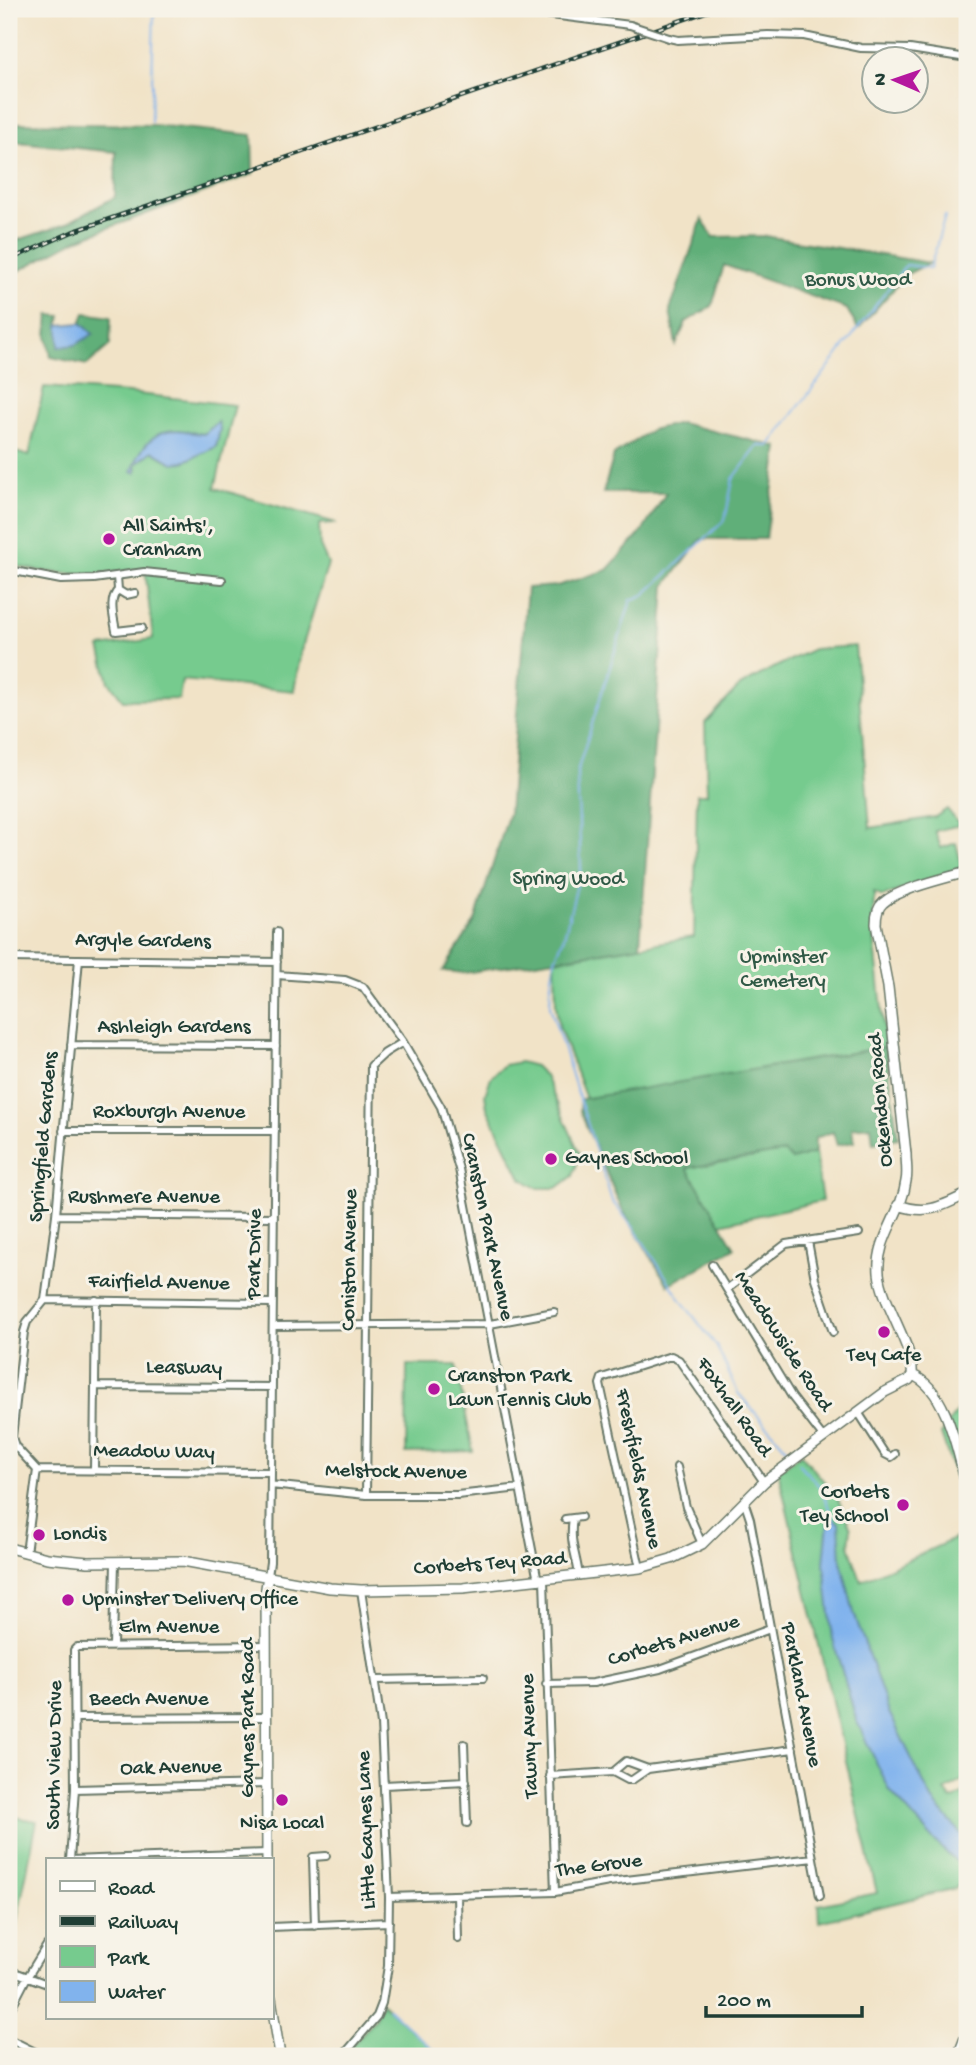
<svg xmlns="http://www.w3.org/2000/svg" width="976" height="2065" font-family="'Gochi Hand',sans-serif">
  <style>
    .green { fill: #76cb8e; stroke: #4a8461; stroke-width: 2; fill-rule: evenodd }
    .forest { fill: #60af79; stroke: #407656; stroke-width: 2 }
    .water { fill: #81b3ed; stroke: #507890; stroke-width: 2 }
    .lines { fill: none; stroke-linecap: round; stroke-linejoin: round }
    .stream { stroke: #81b3ed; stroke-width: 2 }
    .street-casing { stroke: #687767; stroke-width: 10 }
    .secondary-casing { stroke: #687767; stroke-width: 12 }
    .street { stroke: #fff; stroke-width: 6 }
    .secondary { stroke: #fff; stroke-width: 9 }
    .rail-casing { stroke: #1f3d34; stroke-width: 4.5 }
    .rail { stroke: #f7f3e8; stroke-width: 2; stroke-dasharray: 5; stroke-linecap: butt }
    .street-bridge-casing { stroke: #687767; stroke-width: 10; stroke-linecap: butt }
    .street-bridge { stroke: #fff; stroke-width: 6 }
    .poi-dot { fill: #b5179e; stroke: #f7f3e8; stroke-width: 2.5 }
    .labels { text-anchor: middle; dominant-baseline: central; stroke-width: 6; stroke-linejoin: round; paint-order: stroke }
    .park-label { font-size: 21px; fill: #305946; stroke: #f7f3e8 }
    .poi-label { font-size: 21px; fill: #1f3d34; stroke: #f7f3e8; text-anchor: start }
    .street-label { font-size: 21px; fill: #1f3d34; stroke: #f7f3e8 }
  </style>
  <rect width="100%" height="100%" fill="#f7f3e8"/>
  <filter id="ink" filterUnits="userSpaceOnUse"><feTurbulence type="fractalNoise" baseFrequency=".0143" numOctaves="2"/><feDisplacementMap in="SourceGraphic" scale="14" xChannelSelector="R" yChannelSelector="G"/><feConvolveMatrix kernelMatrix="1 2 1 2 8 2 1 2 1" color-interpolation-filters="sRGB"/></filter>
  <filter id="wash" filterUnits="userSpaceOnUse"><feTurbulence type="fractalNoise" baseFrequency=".00686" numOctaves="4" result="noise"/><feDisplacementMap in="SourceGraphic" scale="28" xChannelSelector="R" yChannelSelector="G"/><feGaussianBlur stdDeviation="1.57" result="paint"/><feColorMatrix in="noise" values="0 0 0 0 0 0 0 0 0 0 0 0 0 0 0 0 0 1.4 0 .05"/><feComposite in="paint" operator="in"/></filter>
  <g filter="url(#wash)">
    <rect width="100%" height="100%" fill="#f1e3c7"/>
    <!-- green -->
    <path class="green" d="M44 387 129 393 235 405 215 488 336 523 319 524 320 546 328 564 301 651 294 691 182 680 179 699 123 700 109 682 100 647 153 639 145 569C98 576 55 577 9 564V450L29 456ZM218 422 220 429 216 447 183 462 165 459 152 451 136 464 137 469 133 470C142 451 152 430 176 430 185 430 195 434 204 434Z
      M855 646 870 828 935 817 947 809 960 825 935 831 941 848 956 843 962 867 882 897 874 892 873 926 886 1047 586 1099 559 1026 556 1005 555 960 694 937 697 794H707L705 723 740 686 771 669 814 649Z
      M520 1062 535 1066 545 1076 580 1154 573 1176 557 1188H537L521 1178 487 1108 485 1095 491 1077 504 1065Z
      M784 1152 792 1159 815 1153 822 1201 720 1224 686 1168Z
      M407 1365H456L473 1451 406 1453Z
      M967 1397V1492L961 1494 941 1434Z
      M801 1454 837 1497 851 1528 849 1545 861 1581 967 1533V1778L945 1791 952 1800 967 1791V1876L956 1888 819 1922 818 1905 877 1893 778 1471Z
      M9 1816 37 1821 14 1935 9 1933Z
      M382 2003 433 2050 447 2056H343L374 2020Z"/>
    <!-- forest -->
    <path class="forest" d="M9 123 153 125 252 135 253 174 76 240 9 276V243L66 224 115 197 116 152 9 141Z
      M702 219 713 237 765 236 930 263 907 274 858 329 847 309 724 265 712 306 686 322 676 345 670 310Z
      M85 313 111 317 110 345 87 365 51 357 47 336 49 315 61 316 59 326 92 333 81 323Z
      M680 423 778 447 766 539H701L665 586 640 946 464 973 443 971 475 921 509 813 527 588 557 586 607 570 642 532 666 493H603L614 455 651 430Z
      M886 1047 898 1138 873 1143 871 1126 852 1128 854 1142 837 1145 833 1132 815 1138V1153L792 1160 784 1152 687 1168 735 1248 668 1285 621 1207 580 1111 581 1099Z"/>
    <!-- water -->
    <path class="water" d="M81 323 93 334 75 345 59 347V325Z
      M218 422 220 429 216 447 183 462 173 463 152 451 136 464V473L132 471C139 452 150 431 175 430 185 430 194 434 204 434Z
      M834 1519 839 1523 841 1561 854 1613 888 1710 932 1800 967 1841V1866H962L940 1847 890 1791 857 1722 833 1640 824 1563 828 1522Z"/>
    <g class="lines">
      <!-- stream -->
      <path class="stream" d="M151 121 154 9
        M791 1454 738 1393 717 1347 681 1300 634 1228 612 1201 550 1006 551 982 555 959 564 937 581 869 577 772 631 600 644 595 725 520 733 479 758 446H769L906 265 930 268 945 216
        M799 1463 820 1487 834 1520
        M388 2008 433 2050 447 2056"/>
    </g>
  </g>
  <g filter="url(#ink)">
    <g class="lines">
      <defs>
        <path id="street" d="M504 9 630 25
          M669 38 678 40 768 35 804 36 861 48 910 49 967 58
          M9 570 61 580 94 579 144 572 222 580
          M117 576 118 590C108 600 114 618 116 631L142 628
          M118 590 126 595 135 593
          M9 958 277 962
          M277 975 345 980 363 987 403 1042 441 1107 459 1169 538 1581
          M71 1045 276 1046
          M63 1131H275
          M56 1215 274 1217
          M808 1241 815 1279 833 1332
          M712 1265 792 1397 823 1437
          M727 1289 786 1244 859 1233
          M45 1300 273 1303
          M273 1326 490 1324 554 1312
          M95 1386 272 1387
          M858 1412 885 1454 891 1457 895 1454
          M677 1467 686 1507 702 1544
          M37 1470 271 1472
          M94 1470 96 1300
          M271 1485 366 1495H457L520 1488
          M366 1495 371 1066 385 1053 403 1042
          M744 1501 750 1519 820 1896
          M573 1518C569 1543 576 1552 579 1576
          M565 1519 581 1517
          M26 1553 37 1470 15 1446 12 1437 24 1332 27 1322 45 1300 56 1215 79 959
          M640 1568 600 1384 602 1378 671 1356 679 1360 764 1482
          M268 1576 270 1562 277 932
          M544 1580 555 1892
          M113 1646 115 1562
          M376 1680 483 1678
          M546 1684 593 1683 660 1669 770 1629
          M75 1718 266 1717
          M464 1744 467 1823
          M613 1772 626 1761 648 1769
          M550 1776 613 1772 628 1780H632L648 1769 793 1749
          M384 1785 466 1781
          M75 1789 267 1784
          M70 1860 75 1789 74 1650 77 1647 267 1645
          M70 1860 267 1853
          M457 1895 458 1939
          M389 1897 555 1892 609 1882 813 1858
          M315 1926 313 1857 326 1856
          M271 1927 389 1922
          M9 1970 47 1984
          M9 2012 25 1981 47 1945
          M9 2039 43 2056
          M343 2056 377 2016 382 2003 388 1966 389 1897 381 1724 361 1590"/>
        <path id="secondary" d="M898 1205C927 1215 941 1207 967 1194
          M912 1375C915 1349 882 1304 879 1273 876 1238 902 1214 906 1181 908 1173 906 1163 906 1154L888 987 876 924C876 917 877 908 883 903 898 889 946 878 967 872
          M912 1375C947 1388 958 1454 967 1487
          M9 1548 47 1558 88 1562 183 1561 330 1588 361 1590 463 1588 640 1568 671 1559 702 1544 764 1482 885 1392 909 1380 912 1375
          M267 1860 266 1588 268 1576
          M271 1998 280 2056
          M958 2056 967 2033"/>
      </defs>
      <!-- street casing -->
      <use href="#street" class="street-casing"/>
      <!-- secondary casing -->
      <use href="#secondary" class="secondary-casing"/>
      <!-- street -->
      <use href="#street" class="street"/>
      <!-- secondary -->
      <use href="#secondary" class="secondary"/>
      <defs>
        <path id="rail" d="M9 260 72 232 714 9"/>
      </defs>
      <!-- rail casing -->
      <use href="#rail" class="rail-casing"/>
      <!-- rail -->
      <use href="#rail" class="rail"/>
      <defs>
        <path id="street-bridge" d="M630 25 669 38"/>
      </defs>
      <!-- street-bridge casing -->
      <use href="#street-bridge" class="street-bridge-casing"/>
      <!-- street-bridge -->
      <use href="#street-bridge" class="street-bridge"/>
    </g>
  </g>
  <!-- markers -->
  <g class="poi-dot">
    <circle cx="109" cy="539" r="7"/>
    <circle cx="551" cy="1159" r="7"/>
    <circle cx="884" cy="1332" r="7"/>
    <circle cx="434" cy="1389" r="7"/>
    <circle cx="903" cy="1505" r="7"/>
    <circle cx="39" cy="1535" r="7"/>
    <circle cx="68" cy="1600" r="7"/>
    <circle cx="282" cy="1800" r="7"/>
  </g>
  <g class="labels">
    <!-- park labels -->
    <g class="park-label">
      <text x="858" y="281">Bonus Wood</text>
      <text x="568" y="880">Spring Wood</text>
      <text x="783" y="958">Upminster<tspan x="783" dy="24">Cemetery</tspan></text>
    </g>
    <!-- poi labels -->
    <g class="poi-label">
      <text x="123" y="527">All Saints',<tspan x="123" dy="24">Cranham</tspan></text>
      <text x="565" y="1159">Gaynes School</text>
      <text x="884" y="1356" text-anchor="middle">Tey Cafe</text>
      <text x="448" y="1377">Cranston Park<tspan x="448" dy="24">Lawn Tennis Club</tspan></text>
      <text x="889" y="1493" text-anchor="end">Corbets<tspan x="889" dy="24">Tey School</tspan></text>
      <text x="53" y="1535">Londis</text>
      <text x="82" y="1600">Upminster Delivery Office</text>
      <text x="282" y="1824" text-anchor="middle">Nisa Local</text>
    </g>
    <!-- street labels -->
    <g class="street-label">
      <text transform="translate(143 942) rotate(1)">Argyle Gardens</text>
      <text x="174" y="1028">Ashleigh Gardens</text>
      <text transform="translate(882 1100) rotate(-95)">Ockendon Road</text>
      <text x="169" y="1113">Roxburgh Avenue</text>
      <text transform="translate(45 1137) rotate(-85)">Springfield Gardens</text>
      <text x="144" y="1198">Rushmere Avenue</text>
      <text transform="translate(486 1227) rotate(78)">Cranston Park Avenue</text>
      <text transform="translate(256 1254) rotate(-89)">Park Drive</text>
      <text transform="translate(351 1260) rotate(-89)">Coniston Avenue</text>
      <text transform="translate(159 1284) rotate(1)">Fairfield Avenue</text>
      <text transform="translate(782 1342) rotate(57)">Meadowside Road</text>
      <text transform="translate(184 1369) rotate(1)">Leasway</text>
      <text transform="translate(733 1408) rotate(55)">Foxhall Road</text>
      <text transform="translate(154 1453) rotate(1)">Meadow Way</text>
      <text transform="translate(637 1469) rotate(78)">Freshfields Avenue</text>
      <text transform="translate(396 1473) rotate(1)">Melstock Avenue</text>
      <text transform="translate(490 1565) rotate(-4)">Corbets Tey Road</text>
      <text x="169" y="1628">Elm Avenue</text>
      <text transform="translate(674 1642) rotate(-17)">Corbets Avenue</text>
      <text transform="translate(800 1695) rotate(79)">Parkland Avenue</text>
      <text x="149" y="1700">Beech Avenue</text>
      <text transform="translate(249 1718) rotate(-90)">Gaynes Park Road</text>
      <text transform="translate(531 1736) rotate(-92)">Tawny Avenue</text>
      <text transform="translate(56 1755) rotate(-89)">South View Drive</text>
      <text transform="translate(171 1769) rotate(-1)">Oak Avenue</text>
      <text transform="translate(368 1830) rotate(-92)">Little Gaynes Lane</text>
      <text transform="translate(599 1867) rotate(-7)">The Grove</text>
    </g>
  </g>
  <!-- margin -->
  <rect width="976" height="2065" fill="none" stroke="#f7f3e8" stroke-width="35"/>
  <!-- legend -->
  <rect x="46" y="1858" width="228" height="161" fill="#f7f3e8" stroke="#a1aaa0" stroke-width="2"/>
  <rect x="60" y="1881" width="35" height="10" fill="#ffffff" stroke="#a1aaa0" stroke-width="2"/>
  <text x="108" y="1894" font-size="21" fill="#1f3d34">Road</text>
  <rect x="60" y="1916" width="35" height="10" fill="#1f3d34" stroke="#a1aaa0" stroke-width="2"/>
  <text x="108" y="1928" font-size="21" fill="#1f3d34">Railway</text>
  <rect x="60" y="1946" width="35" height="21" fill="#76cb8e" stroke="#a1aaa0" stroke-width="2"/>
  <text x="108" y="1964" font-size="21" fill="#1f3d34">Park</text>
  <rect x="60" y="1981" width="35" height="21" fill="#81b3ed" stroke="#a1aaa0" stroke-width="2"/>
  <text x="108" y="1998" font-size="21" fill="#1f3d34">Water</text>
  <!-- north arrow -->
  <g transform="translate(895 80) rotate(272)"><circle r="33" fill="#f7f3e8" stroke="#a1aaa0" stroke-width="2"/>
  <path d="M0-5L12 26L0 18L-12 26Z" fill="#b5179e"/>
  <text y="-10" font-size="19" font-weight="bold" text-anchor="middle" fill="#1f3d34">N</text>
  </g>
  <!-- scale -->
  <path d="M706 2006v10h156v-10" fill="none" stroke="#1f3d34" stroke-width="3.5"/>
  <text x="717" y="2006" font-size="21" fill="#1f3d34" stroke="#f7f3e8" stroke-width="5" paint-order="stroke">200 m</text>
</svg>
